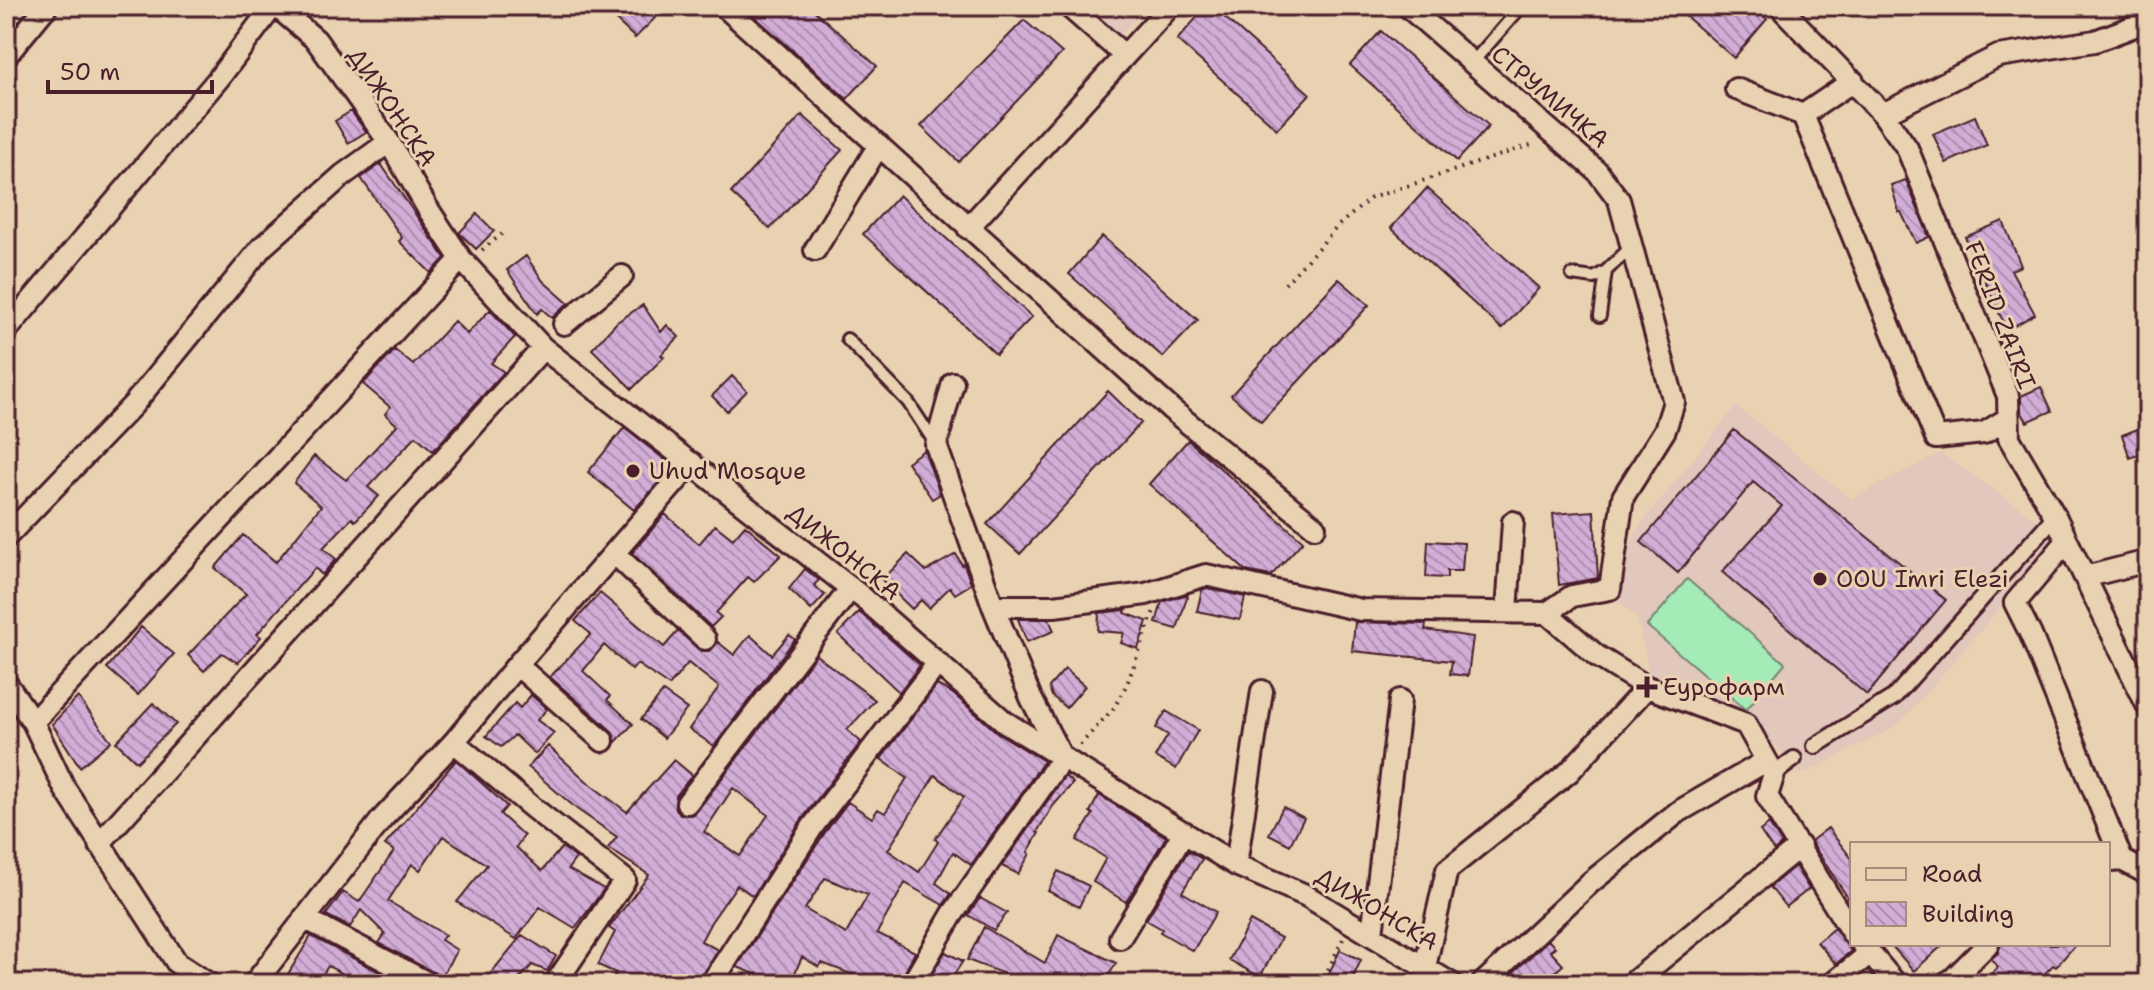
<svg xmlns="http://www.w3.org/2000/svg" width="2154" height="990" font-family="'Shantell Sans',sans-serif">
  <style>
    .built { fill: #e1c7bc }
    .green { fill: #a4ebb8; stroke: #778572; stroke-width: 2 }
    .building { fill: url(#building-back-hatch); stroke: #4a1f2b; stroke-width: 2; fill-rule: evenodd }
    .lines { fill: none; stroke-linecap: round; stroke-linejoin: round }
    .service-casing { stroke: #4a1f2b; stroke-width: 16 }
    .pedestrian-casing { stroke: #4a1f2b; stroke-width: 20 }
    .minor-casing { stroke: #4a1f2b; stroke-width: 26 }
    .path { stroke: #4a1f2b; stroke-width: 4; stroke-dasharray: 2 6; stroke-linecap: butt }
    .service { stroke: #e8d2b1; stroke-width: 10 }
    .pedestrian { stroke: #e8d2b1; stroke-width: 14 }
    .minor { stroke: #e8d2b1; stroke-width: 20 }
    .poi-dot { fill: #4a1f2b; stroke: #e8d2b1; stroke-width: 3 }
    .labels { text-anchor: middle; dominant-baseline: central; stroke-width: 6; stroke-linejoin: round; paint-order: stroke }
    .street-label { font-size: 24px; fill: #4a1f2b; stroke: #e8d2b1 }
    .poi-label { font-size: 24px; fill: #4a1f2b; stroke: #e8d2b1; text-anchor: start }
  </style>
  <defs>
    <pattern id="building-back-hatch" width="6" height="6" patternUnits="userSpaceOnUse" patternTransform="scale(2)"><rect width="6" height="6" fill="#d2aed7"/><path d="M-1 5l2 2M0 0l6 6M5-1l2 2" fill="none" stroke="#ac8daf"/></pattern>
  </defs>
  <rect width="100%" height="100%" fill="#e8d2b1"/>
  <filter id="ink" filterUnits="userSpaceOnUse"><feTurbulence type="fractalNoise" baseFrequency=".0125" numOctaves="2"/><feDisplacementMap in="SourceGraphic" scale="16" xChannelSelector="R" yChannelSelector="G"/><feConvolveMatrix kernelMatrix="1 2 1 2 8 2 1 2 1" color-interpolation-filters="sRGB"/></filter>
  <g filter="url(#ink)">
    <!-- built -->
    <path class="built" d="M1074 6H1147L1115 41Z
      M1736 406 1851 499 1940 453 2062 537 1898 725 1801 775 1747 713 1651 682 1637 617 1613 596 1619 561 1645 519Z"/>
    <!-- green -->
    <path class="green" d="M1687 579 1785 663 1746 710 1647 626Z"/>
    <!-- building -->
    <path class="building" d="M601 6H667L635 38Z
      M761 6H809L877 66 847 99 753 15Z
      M1207 6H1212L1310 94 1277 129 1177 40Z
      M1674 6H1752L1767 19 1734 58Z
      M1024 20 1062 53 959 162 921 126Z
      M1381 31 1489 126 1457 161 1350 65Z
      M351 111 366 132 348 143 335 121Z
      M802 115 842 150 770 229 731 193Z
      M1975 116 1987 145 1946 163 1933 134Z
      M381 164 445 258 431 273 399 241 402 238 361 178Z
      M1906 180 1929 237 1916 243 1901 212H1899L1891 185Z
      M1427 188 1539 288 1502 329 1391 228Z
      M899 195 1032 317 996 354 863 234Z
      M477 214 494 231 476 249 459 233Z
      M2003 221 2021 266 2011 270 2035 314 2007 330 1965 237Z
      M1102 236 1198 320 1163 357 1069 274Z
      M526 256 543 281 568 303 552 318 542 309 537 314 507 270Z
      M1339 279 1369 305 1261 422 1231 395Z
      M643 305 661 332 667 325 679 337 661 355 664 357 632 389 592 349 617 322Z
      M490 310 515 337 491 363 504 372 433 451 416 436 368 487 379 496 355 521 352 518 323 548 336 559 322 575 315 568 257 634 261 637 238 663 222 653 204 671 188 655 246 594 215 568 243 535 276 562 321 506 294 483 314 456 346 480 397 425 385 414 390 407 363 384 395 350 413 365 454 321 467 334Z
      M732 376 747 391 727 411 712 396Z
      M2041 387 2052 411 2027 422 2021 411V396Z
      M1108 391 1141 423 1020 554 987 524Z
      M2148 425V451L2130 458 2122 435Z
      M624 428 673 466 634 510 588 472Z
      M1734 430 1946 600 1867 695 1722 572 1782 506 1753 482 1678 573 1641 542Z
      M1188 440 1303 541 1271 576 1246 571 1149 484Z
      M924 450 940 494 932 499 907 462Z
      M1594 511 1598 578 1559 585 1553 514Z
      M665 514 699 544 715 525 733 539 745 525 781 555 754 582 748 577 716 613 721 617 711 627 632 553Z
      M1428 541 1464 543 1462 571H1447V578L1426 577Z
      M908 554 926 571 956 554 962 565 964 564 971 584 955 594 950 587 929 608 921 600 912 609 882 580Z
      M805 569 819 580 814 585 825 595 811 610 789 589Z
      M1207 588 1245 597 1240 620 1197 611 1202 590Z
      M600 593 664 647 678 631 701 651H709L718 642 734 655 750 635 772 655 789 635 795 639 714 746 689 729 719 687 688 663 669 686 637 664 632 670 604 645 583 671 610 696 607 700 633 724 616 742 612 731 550 677 591 634 575 621Z
      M1188 594 1177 629 1156 623 1162 602Z
      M1126 610 1125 613 1147 621 1138 649 1121 643 1124 633 1098 631 1099 613Z
      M859 612 920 665 889 705 899 692 838 634Z
      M1018 619H1049L1054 631 1027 642Z
      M1355 622 1426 624 1425 630 1473 637 1468 676 1450 674 1452 661 1352 651Z
      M141 627 174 654 138 695 107 668Z
      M816 655 875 700 847 730 861 742 802 819 753 896 737 885 711 922 701 941 718 950 698 984H610L616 973 598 965 615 932 609 928 649 875 608 848 617 837 578 810 528 767 548 746 591 785 627 812 674 760 692 775 676 796 675 807 680 814 691 815 697 811ZM733 788 768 815 740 856 704 832Z
      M1065 669 1085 686 1066 708 1052 696 1049 687Z
      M937 685 952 693 998 733 1044 761 971 865 953 852 936 883 951 894 943 905 905 883 877 933 915 952 899 984H877L822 963 819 967 802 957 790 984H781L737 967 824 834 848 802 872 818 878 809 885 813 907 778 881 759ZM935 775 964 797 935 839 938 842 919 872 888 850ZM825 878 868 895 846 934 805 909Z
      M663 692 687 709 664 738 641 719Z
      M531 695 547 709 537 720 554 733 535 754 515 735 501 747 486 736 515 703 520 708Z
      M78 697 111 741 80 767 52 724Z
      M153 703 176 724 137 762 116 742Z
      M1166 711 1198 730 1176 769 1155 757 1168 735 1156 728Z
      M456 760 507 806 500 814 524 836 516 847 542 871 562 847 576 858 568 869 604 889 575 928 540 907 516 939 457 902 487 865 443 836 420 870 412 864 388 901 445 935 441 940 457 950 441 977 379 943 385 934 361 910 350 927 326 915 343 892 359 902 394 851 385 845Z
      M1065 776 1073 783 1053 806 1037 832 1039 833 1028 852 1030 854 1018 874 1002 866Z
      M1099 795 1166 837 1126 902 1093 882 1106 858 1077 840 1093 814 1090 812Z
      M1283 807 1304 818 1290 845 1269 834Z
      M1769 824 1782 844 1774 851 1760 831Z
      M1828 828 1852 859V904L1813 845 1811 841Z
      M1188 851 1202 859 1182 892 1216 912 1193 951 1160 932 1162 929 1146 920Z
      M1795 866 1809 889 1786 907 1770 887Z
      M1058 871 1089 886 1079 907 1048 891Z
      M980 898 1007 913 994 930 968 915Z
      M1250 921 1281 938 1260 977 1229 960Z
      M984 927 1045 963 1058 935 1116 963 1104 984H1031L967 960Z
      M1834 928 1851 951 1836 964 1817 942Z
      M522 935 556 956 547 971 532 965 515 984H482Z
      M311 936 402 984H362L328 966 317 984H282Z
      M1548 940 1555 947 1550 951 1563 965 1542 984H1501Z
      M1890 944H1944L1914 971Z
      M2001 944H2076L2056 967 2053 965 2035 984H1982L1998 967 1991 959 1998 953Z
      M1340 950 1361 960 1350 984H1324Z
      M945 952 963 961 948 984H943L931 976Z"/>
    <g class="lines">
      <defs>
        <path id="service" d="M1471 64 1522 6
          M1572 275 1594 278 1606 271
          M1600 316 1606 271 1632 246
          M847 339 908 402 935 443"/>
        <path id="pedestrian" d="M1815 746 1894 697 2055 516
          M1774 774 1794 759"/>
        <path id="minor" d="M276 6 316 40 389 142 428 209 461 259 543 348 862 597 1005 722 1236 865 1305 895 1452 984
          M724 6 1172 410 1315 527
          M1068 6 1124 55
          M1407 6 1597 171 1619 200 1674 402 1665 430 1623 497 1610 589 1572 596 1547 613
          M1784 11 1883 114 1907 148 2008 396 2009 438 2055 516 2148 707
          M6 56 47 6
          M1736 89 1803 115 1853 81
          M1883 114 1998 56 2095 41 2148 21
          M1803 115 1936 438 1984 433 2007 419
          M968 228 1170 6
          M815 250 879 145
          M564 324 622 276
          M6 331 219 78 273 6
          M6 537 133 405 262 247 343 175 389 142
          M2067 541 2015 603 2031 635 2122 860
          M615 554 705 639
          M2085 577 2148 561
          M993 606H1054L1146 594 1206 575 1361 610 1547 613
          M1507 612 1513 522
          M1547 613 1597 656 1647 687 1746 724 1774 774 1767 796 1852 933
          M517 665 603 741
          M6 683 33 722 65 789 177 963 209 984
          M33 722 461 259
          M454 742 533 808 625 880 555 984
          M687 803 851 588
          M99 844 543 348
          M2112 861 2122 860 2148 874
          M1236 865 1262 691
          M304 918 430 984
          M1372 934 1400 700
          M1120 938 1184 832
          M1862 944 1896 984
          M1425 967 1447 870 1569 772 1647 687
          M254 984 382 819 454 742 517 665 692 463
          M711 984 813 826 938 663
          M912 984 952 915 1062 758 1031 698 993 606 936 445 953 383
          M1482 984 1591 882 1678 812 1766 761
          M1631 984 1800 846
          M1832 984 1870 953
          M1944 984 1953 979 1988 944"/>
      </defs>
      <!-- service casing -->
      <use href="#service" class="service-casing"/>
      <!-- pedestrian casing -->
      <use href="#pedestrian" class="pedestrian-casing"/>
      <!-- minor casing -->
      <use href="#minor" class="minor-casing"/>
      <!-- path -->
      <path class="path" d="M482 250 502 234
        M1285 284 1340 224 1371 198 1534 144
        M1080 745 1114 708 1127 684 1154 611
        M1321 984 1343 939"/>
      <!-- service -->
      <use href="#service" class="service"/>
      <!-- pedestrian -->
      <use href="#pedestrian" class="pedestrian"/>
      <!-- minor -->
      <use href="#minor" class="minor"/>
    </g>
  </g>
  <!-- markers -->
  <g class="poi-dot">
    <circle cx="633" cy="471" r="8"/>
    <circle cx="1820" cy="579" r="8"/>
    <path d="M1643 675h8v8h8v8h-8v8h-8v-8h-8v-8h8z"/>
  </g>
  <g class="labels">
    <!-- street labels -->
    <g class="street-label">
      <text transform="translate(1550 97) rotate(40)">СТРУМИЧКА</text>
      <text transform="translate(392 107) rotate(56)">ДИЖОНСКА</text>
      <text transform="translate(2000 315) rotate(69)">FERID ZAIRI</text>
      <text transform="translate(844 552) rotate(39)">ДИЖОНСКА</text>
      <text transform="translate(1377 909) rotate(31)">ДИЖОНСКА</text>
    </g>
    <!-- poi labels -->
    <g class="poi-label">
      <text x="649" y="471">Uhud Mosque</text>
      <text x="1836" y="579">OOU Imri Elezi</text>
      <text x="1663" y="687">Еурофарм</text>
    </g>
  </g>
  <!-- margin -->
  <rect width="2154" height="990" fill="none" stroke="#e8d2b1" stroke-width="32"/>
  <rect x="16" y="16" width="2122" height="958" fill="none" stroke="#4a1f2b" stroke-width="3" filter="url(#ink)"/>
  <!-- legend -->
  <rect x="1850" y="842" width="260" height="104" fill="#e8d2b1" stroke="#a98a7b" stroke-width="2"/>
  <rect x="1866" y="868" width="40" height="12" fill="#e8d2b1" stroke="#a98a7b" stroke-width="2"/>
  <text x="1922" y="882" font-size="24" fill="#4a1f2b">Road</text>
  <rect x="1866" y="902" width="40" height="24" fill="url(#building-back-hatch)" stroke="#a98a7b" stroke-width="2"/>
  <text x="1922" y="922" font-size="24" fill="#4a1f2b">Building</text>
  <!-- scale -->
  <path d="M48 80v12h164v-12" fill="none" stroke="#4a1f2b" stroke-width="4"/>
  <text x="60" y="80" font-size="24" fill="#4a1f2b" stroke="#e8d2b1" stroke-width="6" paint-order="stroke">50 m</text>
</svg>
